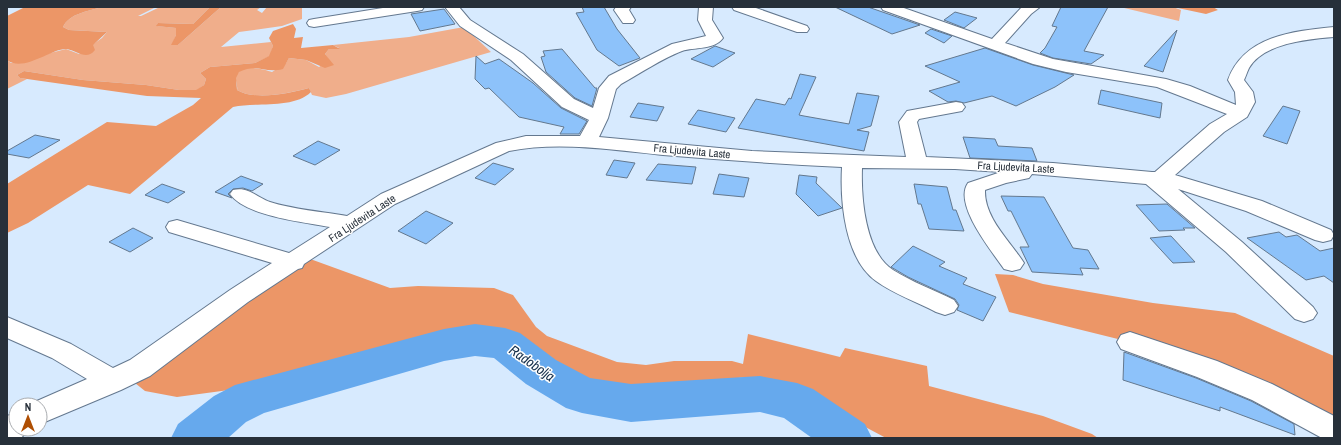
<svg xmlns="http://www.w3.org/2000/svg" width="1341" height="445" font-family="'Archivo Narrow',sans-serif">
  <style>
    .green { fill: #f0ae8b }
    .forest { fill: #ec9667 }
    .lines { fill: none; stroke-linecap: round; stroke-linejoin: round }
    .river { fill: #66a9ed; fill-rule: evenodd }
    .building { fill: #8dc2fa; stroke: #63788e }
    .minor-casing { stroke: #64788f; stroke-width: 2 }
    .minor { fill: #fff; fill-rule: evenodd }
    .labels { text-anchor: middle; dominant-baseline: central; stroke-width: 3; stroke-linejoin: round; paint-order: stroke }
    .street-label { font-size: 11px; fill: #27303a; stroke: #fff }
    .near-water-label { font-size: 14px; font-style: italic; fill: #132e4a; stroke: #fff }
  </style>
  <rect width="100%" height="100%" fill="#d7eafe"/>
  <!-- green -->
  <path class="green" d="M101 7H156L138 16H141L160 7H210L193 24 158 23 157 26 176 28V35L172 45H178L221 7H261L257 10 262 13 267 7H302V19L282 26 239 32 221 47 271 42 273 46 270 56 255 63 210 67 200 73 206 79 204 85 197 90H179L146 85 83 80 24 71 17 75 20 78 27 79 7 89V60L11 63 66 49 79 54 102 38 107 32 69 30 63 27C70 13 87 12 101 7Z
    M1120 7H1173L1181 10 1179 21Z
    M464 27 491 52 346 94 326 98 312 95 309 88C289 93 255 101 237 90 238 86 235 80 236 77 239 63 263 69 272 72L286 63 289 58 306 60 319 67 329 60 325 54 329 49 339 48 333 45 409 37Z"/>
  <!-- forest -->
  <path class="forest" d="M25 7H101C87 12 70 13 63 27L69 30 107 32 93 45 95 50C86 61 78 51 67 49 53 47 24 73 7 60V16Z
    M210 7H221L178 45H171L176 35V28L156 26 158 23 193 24Z
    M1173 7H1213L1218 10 1206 14Z
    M293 24 296 29 294 38 303 37 301 48 333 45 340 49H329L325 54 334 65 325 68 306 60 289 58 283 69C264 74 258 63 239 72L236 78 237 90C255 101 290 93 309 88L311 92C294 109 256 102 233 107L130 194 88 185 28 223 7 233V184L107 122 156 126 193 105 201 98 147 96 20 78 17 75 24 71 83 80 146 85 179 90H196L204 85 206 79 200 73 210 67 255 63 269 56 273 46 269 38 273 31Z
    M302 256 390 288 418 286 494 288 513 295 536 327 547 336 617 362 646 365 674 361H732L743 364 748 334 840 357 845 348 927 366 929 386 1043 416 1092 434 1098 438H886L792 388 750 377 641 386 593 380 546 360 522 340 465 331 380 349 229 390 177 397 145 391 125 375Z
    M995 274 1013 275 1043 284 1153 303 1235 313 1334 356V438H1319L1320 423 1130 342 1009 312Z"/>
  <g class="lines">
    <!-- river -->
    <path class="river" d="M475 324 505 328 520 333 556 360 590 378 631 384 760 376 797 383 813 389 865 424 872 438H812L784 418 760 412 631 422 582 413 566 408 526 384 494 358 475 356 444 361 264 413 246 422 228 438H171L178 424 214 396 235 385 444 329Z"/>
  </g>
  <!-- building -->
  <path class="building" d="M582 7H604L617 29 640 58 619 66 597 50 576 13 584 12Z
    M835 7H868L920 25 892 34Z
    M1061 7H1108L1084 51 1104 55 1091 64 1053 58 1040 53 1045 48 1057 27 1052 26Z
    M444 9 455 24 420 31 411 14Z
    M955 12 977 18 964 28 944 20Z
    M931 29 952 36 944 43 925 33Z
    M1177 30 1163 72 1144 66Z
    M715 46 735 53 713 67 691 59Z
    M985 48 1033 65 1074 75 1055 87 1016 106 992 96 964 103 956 101 948 102 929 91 960 82 925 66Z
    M562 49 595 88H597L592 106 575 98 546 72 541 57 545 56 543 51Z
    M476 56 485 64 499 59 533 83 561 108 587 121 579 134H560L564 127 519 117 489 88 485 89 475 79Z
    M800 74 816 77 799 115 804 116 849 124 857 93 879 96 871 126 857 130 869 132 864 151 738 128 756 99 785 105 789 98 791 99Z
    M1101 90 1162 103 1160 118 1098 104Z
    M638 103 664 107 657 121 630 117Z
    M1283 106 1300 111 1287 144 1263 136Z
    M698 110 735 118 726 132 688 124Z
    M35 135 60 140 29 158 7 154V151Z
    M963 137 995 139 998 146 1032 148 1037 161 970 158Z
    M318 141 340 150 315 165 293 156Z
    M614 160 635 163 627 178 606 175Z
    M493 163 514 169 495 185 475 178Z
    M658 164 696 167 692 184 646 180Z
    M719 174 749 178 744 197 713 194Z
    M799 175 817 177 816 183 842 208 818 216 796 194Z
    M241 176 263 184 252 191 243 188 233 189 228 194 232 198 215 192Z
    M162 184 185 192 168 203 145 195Z
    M914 184 947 187 953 210H956L964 231 929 229 921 204H918Z
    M1001 196 1044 197 1073 248 1088 250 1099 269 1080 268 1083 275 1032 272 1020 247H1029L1011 211H1008Z
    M1167 204 1195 228H1183L1185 230 1159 231 1136 205Z
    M426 211 453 223 426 244 398 231Z
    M133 228 153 238 130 252 109 242Z
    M1279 232 1286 237 1297 235 1320 251 1334 248V283L1324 276 1306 280 1247 238Z
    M1171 236 1195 262 1173 263 1150 238Z
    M913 246 945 262 939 266 967 278 963 284 996 297 983 321 957 310 959 305 955 299 908 277 891 267Z
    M1124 352 1196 378 1251 401 1294 424 1295 435 1220 407V411L1123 380Z"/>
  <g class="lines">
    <defs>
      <path id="minor" d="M389 7H424L422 10 417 11 314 27 309 26 307 23 309 20 314 19Z
        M445 7H459L470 20 523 54 574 99 593 108 599 88 609 76 672 44 706 36 698 20 699 7H713L712 20 723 38C715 50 694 47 682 51 661 59 641 73 621 84L616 89 608 118 599 137 752 151 906 157 899 122 907 111 956 102 962 103 965 107 962 111 919 119 917 122 926 157 1053 163 1152 172H1155L1210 124 1227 114 1157 87 1066 72 1033 64 883 10 881 7H901L992 39 1021 8 1040 7 1031 14 1005 43 1053 59 1166 79 1190 86 1236 105 1235 92 1228 80C1244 36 1293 31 1334 27V37C1309 39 1263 43 1249 68 1247 72 1246 76 1244 80L1253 92 1255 102 1247 117 1224 132 1175 175 1262 201 1331 230 1334 235 1331 240 1323 242 1315 240 1246 211 1178 189 1242 242 1313 307 1317 313 1313 319 1304 322 1295 319 1226 252 1146 184 1032 174 1029 178 1006 183 985 190C984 218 1010 241 1024 263L1020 269 1012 271 1004 269C991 250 953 204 968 183L1001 172 955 169 862 168C861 198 865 252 893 270 912 282 934 290 954 300L958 306 954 312 945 315 936 312C917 302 894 294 876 281 845 259 840 202 842 167 782 164 723 160 663 155 613 150 559 141 509 151L395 204 304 264 302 268 298 269 248 302 150 376 121 390 40 424V405H29L30 404 87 379 52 358 7 338V317L71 344 113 368 130 360 230 290 272 263 169 232 166 227 169 222 177 220 289 253 330 227C304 222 245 216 230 194L233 190C248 186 256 197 270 202 291 209 324 212 347 216L381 194 496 143 526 136H580L589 120 562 107 511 60 460 26Z
        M616 7H631L629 10 635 20 633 23H623L614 10Z
        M732 7H753L807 26 809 29 807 32H797L734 10Z
        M1130 332 1217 361 1272 384 1334 416V438H1322L1252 400 1197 377 1121 349 1117 342 1121 335Z
        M16 413V429H29L21 438H7V416Z"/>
    </defs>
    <!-- minor casing -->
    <use href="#minor" class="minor-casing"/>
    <!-- minor -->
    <use href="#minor" class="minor"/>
  </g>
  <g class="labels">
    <!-- street labels -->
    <g class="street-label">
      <text transform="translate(692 151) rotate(5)">Fra Ljudevita Laste</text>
      <text transform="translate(1016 167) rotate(3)">Fra Ljudevita Laste</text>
      <text transform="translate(362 218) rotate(-33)">Fra Ljudevita Laste</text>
    </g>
    <!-- near-water labels -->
    <g class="near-water-label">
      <text transform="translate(532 363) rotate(35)">Radobolja</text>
    </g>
  </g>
  <!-- border -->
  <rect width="1341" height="445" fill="none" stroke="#27303a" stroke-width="16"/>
  <!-- north arrow -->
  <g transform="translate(28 417)"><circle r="19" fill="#ffffff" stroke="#a9acb0"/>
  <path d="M0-3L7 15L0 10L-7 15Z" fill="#af4f03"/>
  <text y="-6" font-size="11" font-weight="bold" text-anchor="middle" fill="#27303a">N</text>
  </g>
</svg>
